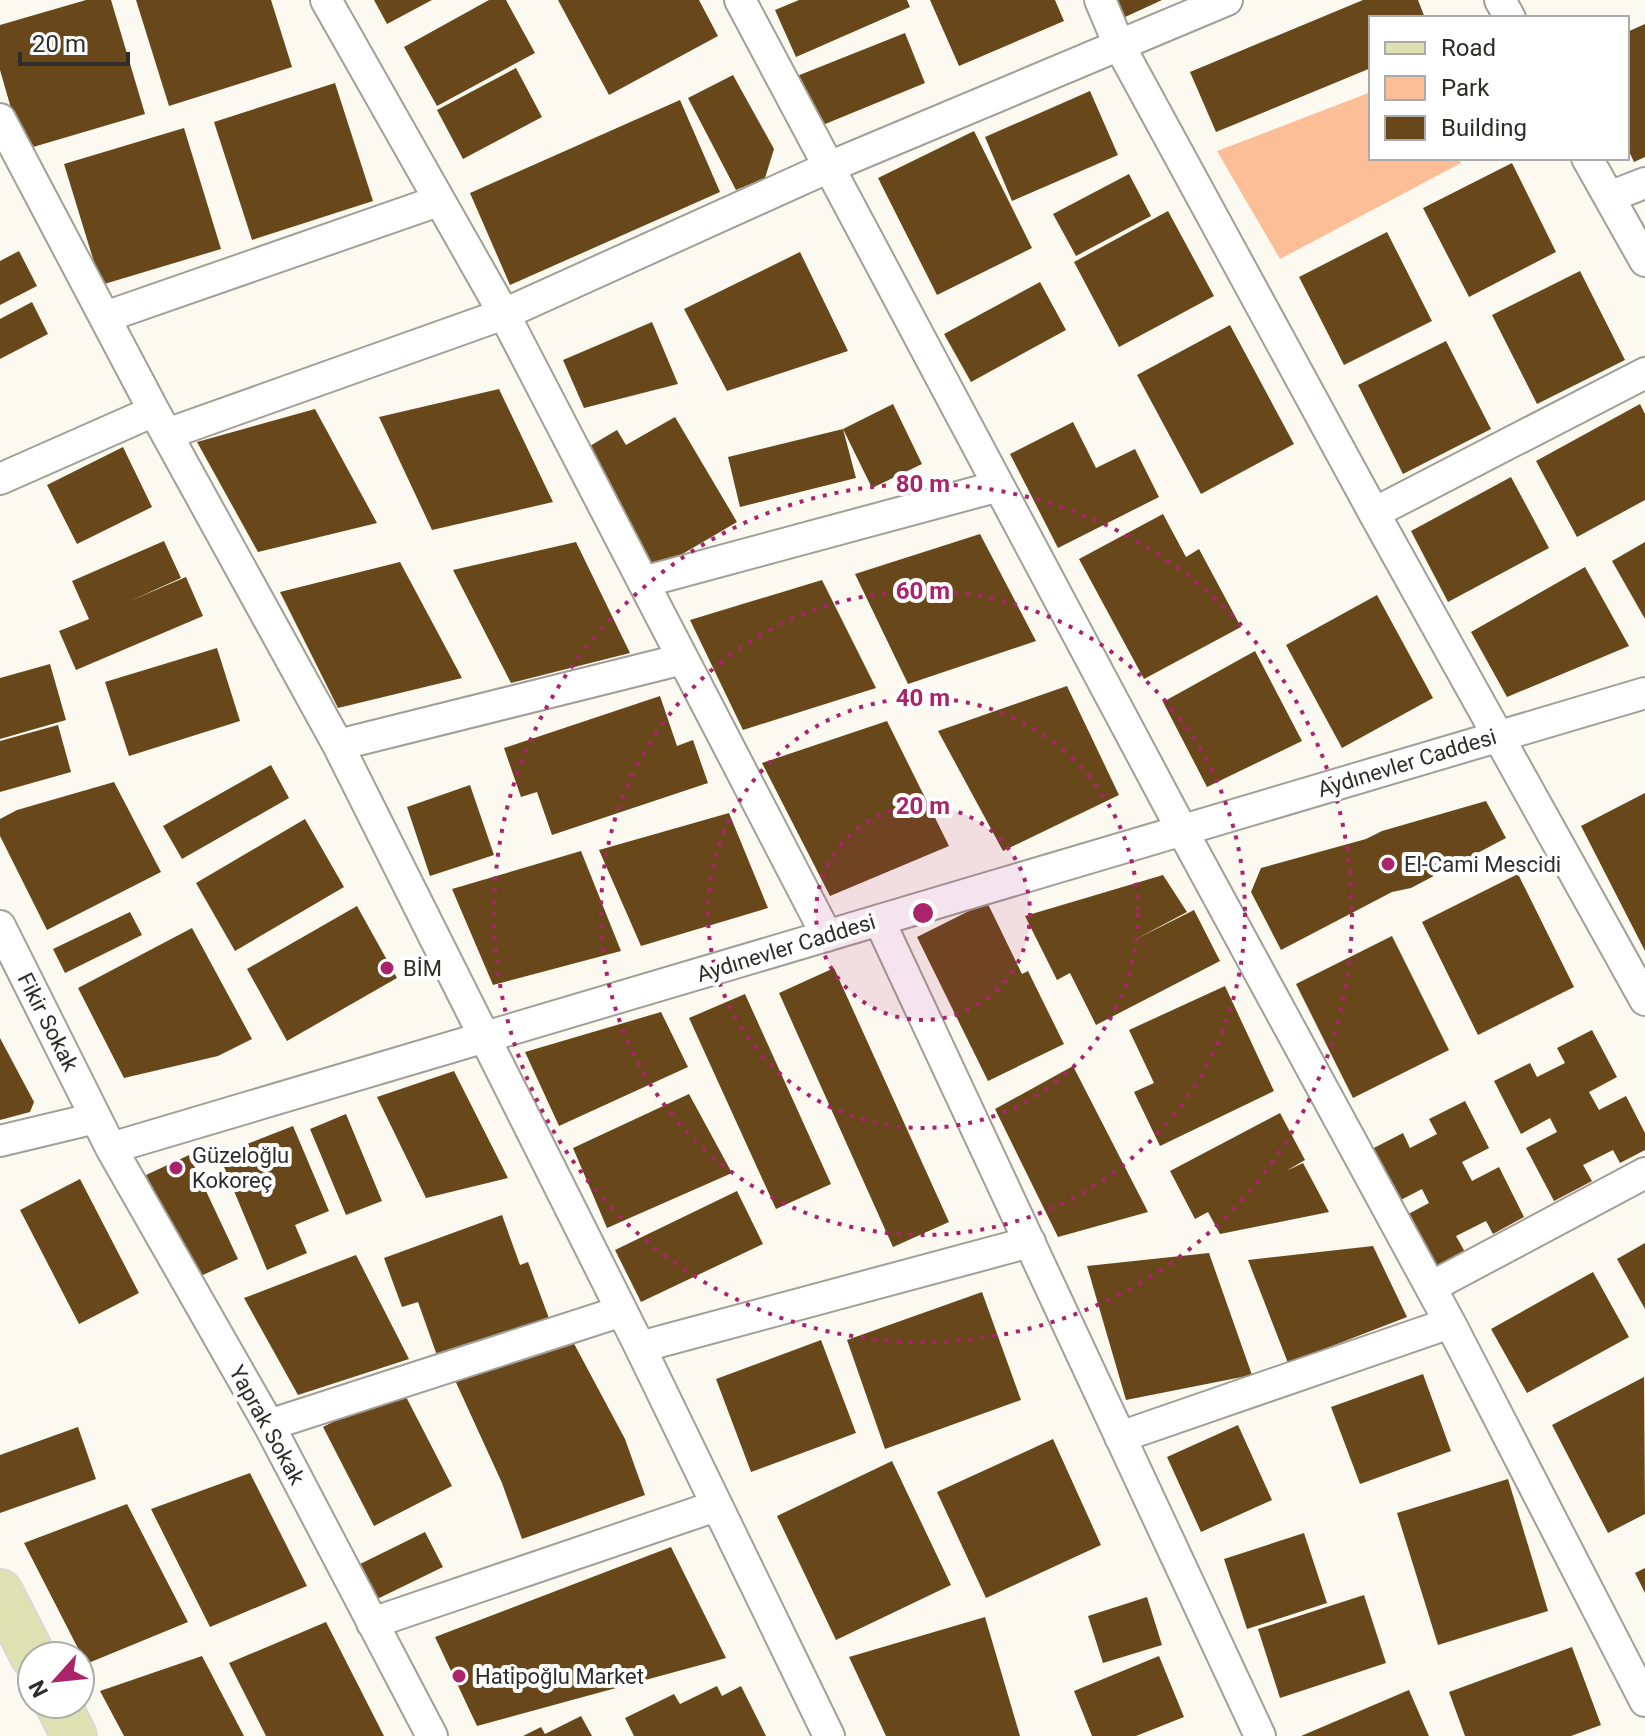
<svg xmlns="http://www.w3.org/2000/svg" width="1645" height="1736" font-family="Roboto,sans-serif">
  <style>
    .green { fill: #fcbe97 }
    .building { fill: #68481a }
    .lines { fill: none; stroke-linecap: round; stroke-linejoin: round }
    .street-casing { stroke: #a19f98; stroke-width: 34 }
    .primary-casing { stroke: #d9d9d9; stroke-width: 48 }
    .street { stroke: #fff; stroke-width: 30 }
    .primary { stroke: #dee2b2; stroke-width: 44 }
    .ring { fill: none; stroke: #aa246c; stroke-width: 4; stroke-dasharray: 4 8 }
    .poi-dot { fill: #aa246c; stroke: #fff; stroke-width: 3 }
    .labels { text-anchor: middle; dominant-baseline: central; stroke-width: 8; stroke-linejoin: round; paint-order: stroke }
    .street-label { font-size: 22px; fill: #2e2d2a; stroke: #fff }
    .poi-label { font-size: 22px; fill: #2e2d2a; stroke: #fff; text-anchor: start }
    .centre { fill: #aa246c; stroke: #fff; stroke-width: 4 }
    .ring-label { font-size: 24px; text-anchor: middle; font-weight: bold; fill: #aa246c; stroke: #fff; stroke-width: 8; stroke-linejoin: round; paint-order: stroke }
  </style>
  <rect width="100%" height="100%" fill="#fcf9f1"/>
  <!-- green -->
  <path class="green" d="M1371 92V158H1459L1461 163 1280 259 1217 151Z"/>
  <!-- building -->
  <path class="building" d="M86 0H111L145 114 23 150 0 70V25Z
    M136 0H271L292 67 169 106Z
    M374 0H432L387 24Z
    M489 0H506L535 53 437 106 404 47Z
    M558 0H699L718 36 609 95Z
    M799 0H907L910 7 796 57 775 10Z
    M930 0H1055L1064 21 959 66Z
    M1115 0H1162L1123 18Z
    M1363 0H1418L1425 18H1371V68L1216 132 1190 72Z
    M1645 24V157L1634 162 1627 147V32Z
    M905 33 925 83 813 129 792 78Z
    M516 68 542 117 463 159 437 110Z
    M733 75 774 149 765 178 736 190 688 98Z
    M335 83 373 201 252 240 214 122Z
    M1090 91 1118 155 1012 201 985 137Z
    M680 100 720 192 510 285 470 193Z
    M184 128 221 249 101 285 64 164Z
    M974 131 1032 248 937 295 878 178Z
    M1512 163 1556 252 1469 297 1423 208Z
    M1129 174 1151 216 1076 256 1053 214Z
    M1168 211 1214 296 1119 347 1074 262Z
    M1387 232 1432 321 1344 365 1299 277Z
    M19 251 37 286 0 305V261Z
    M800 252 848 351 727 391 684 309Z
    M1580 271 1625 360 1537 404 1492 315Z
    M1040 282 1066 330 971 382 944 334Z
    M32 302 48 334 0 359V319Z
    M652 322 678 384 584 408 563 360Z
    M1230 325 1294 444 1201 494 1137 375Z
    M1446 341 1491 429 1403 474 1358 385Z
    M499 389 553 502 432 530 379 417Z
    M893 404 922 464 872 488 843 429Z
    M1640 404 1645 414V500L1577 537 1536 461Z
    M315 409 377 523 258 552 197 442Z
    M675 417 737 522 650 573 578 453 617 430 626 445Z
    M1073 422 1096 468 1135 449 1159 497 1058 548 1010 454Z
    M843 429 856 478 740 507 728 457Z
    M123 447 152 507 77 544 47 485Z
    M1511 477 1549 548 1448 602 1411 531Z
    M1163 514 1186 557 1199 549 1241 627 1144 679 1079 559Z
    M980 534 1036 641 908 684 855 574Z
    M164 541 181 578 130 601 186 577 203 616 76 670 59 631 89 619 72 581Z
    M576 542 630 653 511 683 453 570Z
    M1645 542V619L1612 561Z
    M400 562 462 678 338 708 280 592Z
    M1585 567 1629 646 1507 697 1471 632Z
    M822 580 876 688 743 730 690 620Z
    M1377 595 1433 698 1342 748 1286 645Z
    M217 648 240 721 129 756 105 682Z
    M1255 651 1302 741 1207 787 1163 702Z
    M50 664 66 720 0 739V678Z
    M1067 686 1119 795 1003 851 938 731Z
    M660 696 677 746 693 740 708 783 552 835 537 792 521 797 504 748Z
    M887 721 949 846 830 896 762 763Z
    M58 725 71 772 0 792V741Z
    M271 765 289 798 182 859 163 826Z
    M114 782 161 872 47 930 0 836V819L17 810Z
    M470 785 494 855 430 876 407 807Z
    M1645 793V951L1581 826Z
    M1486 801 1506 838 1411 888 1392 892 1281 950 1251 892 1261 868 1366 839 1382 831Z
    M729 813 768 908 641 946 599 850Z
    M305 819 344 887 235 951 196 883Z
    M581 851 621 951 493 985 452 889Z
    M1518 874 1574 987 1478 1035 1422 922Z
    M1163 875 1187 912 1136 939 1194 910 1220 961 1096 1025 1070 973 1057 980 1025 916Z
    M987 902 1022 974 1028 971 1064 1044 988 1081 917 937Z
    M357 906 397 978 287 1041 247 969Z
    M130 912 142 935 65 973 53 949Z
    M192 928 252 1039 218 1056 124 1078 78 988Z
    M1392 936 1449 1050 1353 1098 1296 984Z
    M834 968 949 1222 893 1247 779 993Z
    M1225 986 1274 1091 1160 1146 1134 1092 1154 1083 1129 1030Z
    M745 994 831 1184 776 1209 689 1018Z
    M661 1012 688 1067 559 1126 525 1052Z
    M1592 1030 1617 1077 1589 1092 1599 1110 1626 1096 1645 1133V1150L1620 1163 1613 1150 1583 1165 1592 1181 1554 1201 1526 1148 1557 1132 1550 1118 1521 1134 1494 1081 1530 1063 1537 1077 1565 1063 1557 1048Z
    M0 1038 34 1102 30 1112 0 1120Z
    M1073 1066 1148 1212 1058 1237 995 1109Z
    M454 1071 508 1178 426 1198 377 1097Z
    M689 1094 732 1173 607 1228 573 1148Z
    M1465 1101 1489 1148 1462 1162 1472 1181 1499 1167 1524 1217 1493 1234 1486 1221 1456 1236 1465 1252 1426 1272 1399 1219 1429 1203 1422 1189 1393 1204 1366 1152 1403 1133 1410 1148 1437 1134 1429 1119Z
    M1280 1113 1305 1160 1286 1171 1303 1163 1329 1212 1220 1234 1208 1212 1195 1219 1170 1171Z
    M346 1114 382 1201 346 1215 310 1129Z
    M293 1126 329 1211 295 1225 307 1253 267 1270 219 1155Z
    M189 1155 238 1259 194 1279 146 1175Z
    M80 1179 139 1293 79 1324 20 1210Z
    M737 1191 763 1244 641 1302 615 1250Z
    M502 1215 520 1265 528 1262 550 1321 439 1361 418 1302 402 1307 384 1258Z
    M1645 1243V1309L1617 1259Z
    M1373 1246 1407 1317 1288 1363 1248 1260Z
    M1209 1253 1252 1375 1126 1400 1087 1266Z
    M356 1255 409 1359 298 1395 244 1298Z
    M1593 1272 1629 1337 1527 1393 1491 1329Z
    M982 1292 1021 1400 885 1449 847 1340Z
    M571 1338 625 1439 645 1495 522 1539 502 1483 454 1378Z
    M821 1340 856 1433 751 1472 716 1379Z
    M1423 1374 1451 1451 1360 1484 1331 1407Z
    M1644 1377 1645 1514 1608 1533 1552 1425Z
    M401 1387 452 1486 374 1526 323 1427Z
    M1238 1425 1272 1500 1201 1532 1167 1457Z
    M78 1427 96 1479 0 1513V1455Z
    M1053 1439 1101 1545 986 1598 937 1492Z
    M892 1461 951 1585 836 1640 777 1516Z
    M250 1473 307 1586 210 1627 151 1509Z
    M1508 1479 1548 1611 1438 1645 1397 1513Z
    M127 1504 188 1622 86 1664 24 1543Z
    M425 1532 443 1567 369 1603 352 1568Z
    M1304 1533 1327 1603 1247 1629 1224 1559Z
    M671 1547 726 1658 477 1726 435 1637Z
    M1645 1568V1593L1635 1573Z
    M1364 1595 1386 1663 1280 1698 1258 1629Z
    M1147 1597 1162 1645 1103 1663 1088 1616Z
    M985 1617 1020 1736H886L849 1657Z
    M326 1622 384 1736H266L229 1663Z
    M1572 1647 1601 1725 1571 1736H1465L1449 1692Z
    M202 1656 244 1736H124L100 1691Z
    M1159 1656 1184 1717 1136 1736H1092L1074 1691Z
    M717 1686 722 1696 741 1686 766 1736H634L625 1718 674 1694 680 1704Z
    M1409 1690 1429 1736H1301Z
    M581 1716 592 1736H523L541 1727 545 1734Z"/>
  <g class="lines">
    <defs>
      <path id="street" d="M326 0 504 314 827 936
        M740 0 1182 830 1450 1323 1645 1701
        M1100 0 1119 45 1374 513 1645 1000
        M1500 0 1510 18
        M0 119 154 411 338 745 640 1347 829 1736
        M1587 158 1645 261
        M1609 197 1645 183
        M105 317 438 201
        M167 434 504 314 829 167 1227 0
        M0 479 154 411
        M1374 513 1645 373
        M643 582 999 486
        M338 745 683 659
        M879 920 1260 1736
        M0 926 111 1148 269 1425 432 1736
        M0 1141 96 1118
        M111 1148 1645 693
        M1431 1287 1645 1173
        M640 1347 1030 1242
        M269 1425 622 1311
        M1120 1437 1450 1323
        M372 1623 716 1506"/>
      <path id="primary" d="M0 1592 33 1656
        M58 1704 74 1736"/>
    </defs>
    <!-- street casing -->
    <use href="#street" class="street-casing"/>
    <!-- primary casing -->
    <use href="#primary" class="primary-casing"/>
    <!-- street -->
    <use href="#street" class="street"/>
    <!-- primary -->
    <use href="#primary" class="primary"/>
  </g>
  <!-- distance rings -->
  <circle cx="923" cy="913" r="107" fill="#aa246c" fill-opacity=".12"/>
  <g class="ring">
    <circle cx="923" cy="913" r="107"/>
    <circle cx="923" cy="913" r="215"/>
    <circle cx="923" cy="913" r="322"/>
    <circle cx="923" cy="913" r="429"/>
  </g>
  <!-- markers -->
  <g class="poi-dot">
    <circle cx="1388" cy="864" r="8"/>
    <circle cx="387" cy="968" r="8"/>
    <circle cx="176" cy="1168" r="8"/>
    <circle cx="459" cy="1676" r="8"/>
  </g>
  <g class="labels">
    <!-- street labels -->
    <g class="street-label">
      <text transform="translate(1407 763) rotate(-17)">Aydınevler Caddesi</text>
      <text transform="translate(786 948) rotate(-17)">Aydınevler Caddesi</text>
      <text transform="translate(48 1022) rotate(63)">Fikir Sokak</text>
      <text transform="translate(267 1425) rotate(61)">Yaprak Sokak</text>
    </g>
    <!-- poi labels -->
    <g class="poi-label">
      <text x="1404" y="864">El-Cami Mescidi</text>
      <text x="403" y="968">BİM</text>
      <text x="192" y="1155">Güzeloğlu<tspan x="192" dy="25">Kokoreç</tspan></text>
      <text x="475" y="1676">Hatipoğlu Market</text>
    </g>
  </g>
  <circle cx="923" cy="913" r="12" class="centre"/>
  <g class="ring-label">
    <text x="923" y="492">80 m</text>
    <text x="923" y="599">60 m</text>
    <text x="923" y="706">40 m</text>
    <text x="923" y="814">20 m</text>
  </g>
  <!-- legend -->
  <rect x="1369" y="16" width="260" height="144" fill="#ffffff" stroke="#ababaa" stroke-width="2"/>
  <rect x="1385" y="42" width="40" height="12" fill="#dee2b2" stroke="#ababaa" stroke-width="2"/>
  <text x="1441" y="56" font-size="24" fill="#2e2d2a">Road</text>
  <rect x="1385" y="76" width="40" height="24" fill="#fcbe97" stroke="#ababaa" stroke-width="2"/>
  <text x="1441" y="96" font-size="24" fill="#2e2d2a">Park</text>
  <rect x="1385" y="116" width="40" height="24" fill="#68481a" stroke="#ababaa" stroke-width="2"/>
  <text x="1441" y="136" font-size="24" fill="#2e2d2a">Building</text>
  <!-- north arrow -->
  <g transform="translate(56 1680) rotate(243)"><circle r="38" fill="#ffffff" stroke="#ababaa" stroke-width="2"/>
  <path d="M0-6L14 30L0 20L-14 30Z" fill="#aa246c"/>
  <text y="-12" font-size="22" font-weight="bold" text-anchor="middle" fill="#2e2d2a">N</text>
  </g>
  <!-- scale -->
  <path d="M20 52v12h108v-12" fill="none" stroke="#2e2d2a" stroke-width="4"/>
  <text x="32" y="52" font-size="24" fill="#2e2d2a" stroke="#ffffff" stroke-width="6" paint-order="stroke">20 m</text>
</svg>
